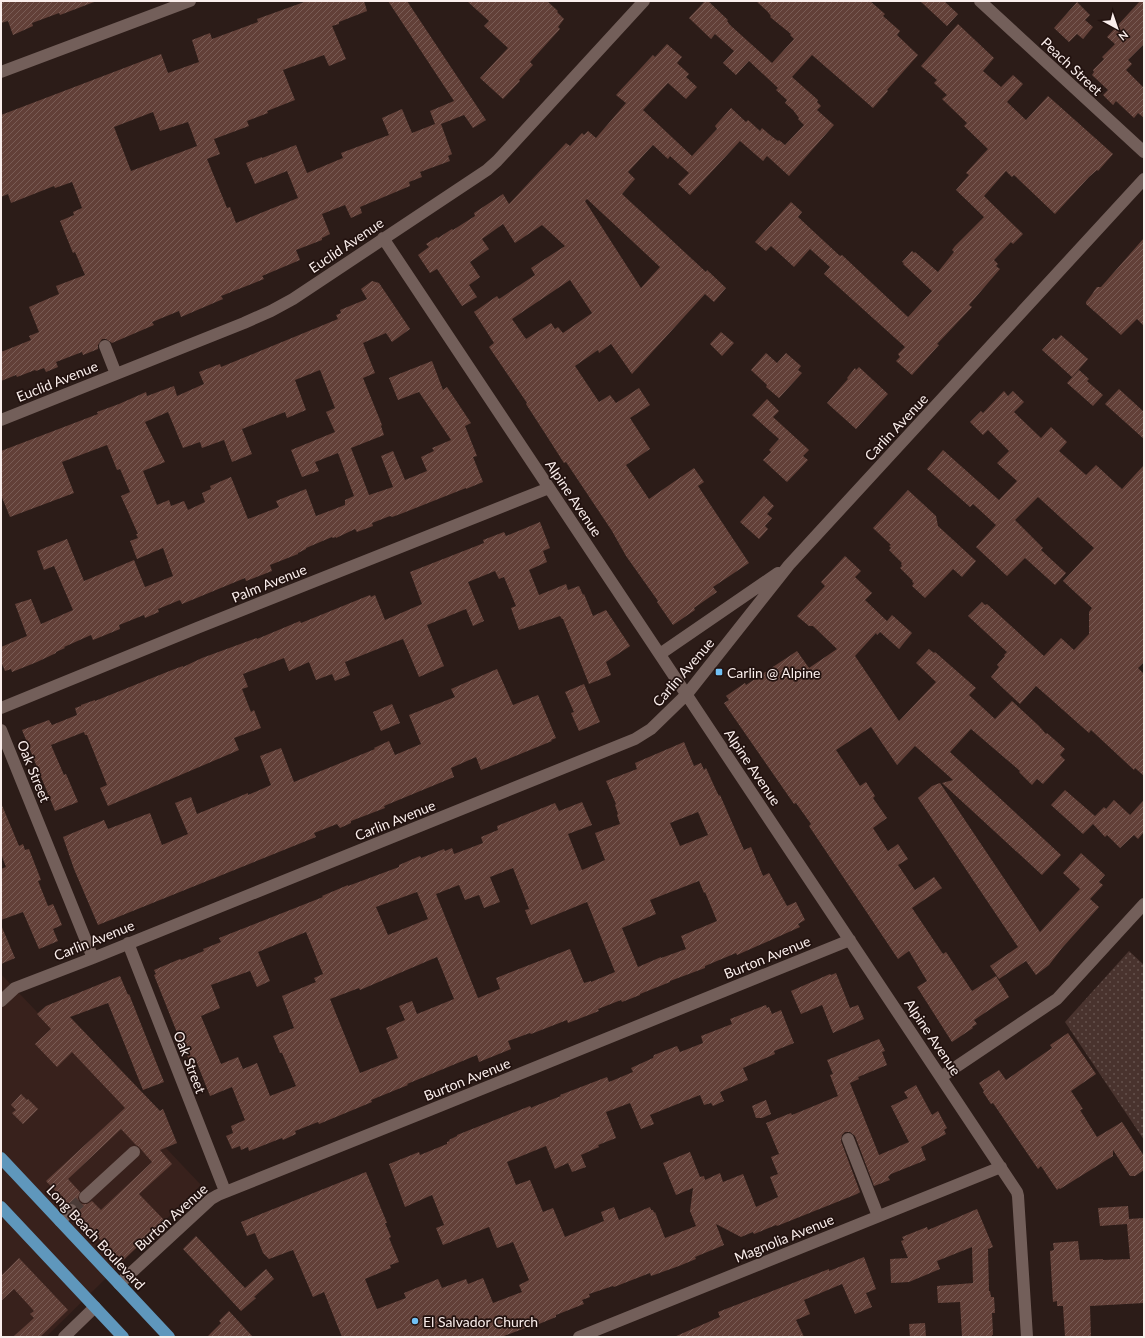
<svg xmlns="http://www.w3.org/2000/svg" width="1145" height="1338" font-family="Lato,sans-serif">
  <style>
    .built { fill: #38211c }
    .park { fill: url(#park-dots) }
    .building { fill: url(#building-hatch); fill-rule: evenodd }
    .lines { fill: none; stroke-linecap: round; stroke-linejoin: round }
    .minor-tunnel { stroke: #4b3c38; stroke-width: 12; stroke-dasharray: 12 6; stroke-linecap: butt }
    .minor { stroke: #735f5a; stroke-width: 12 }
    .major { stroke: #5f97bc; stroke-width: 12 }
    .poi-dot { fill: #71c1f5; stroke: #22120f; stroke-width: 1.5 }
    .labels { text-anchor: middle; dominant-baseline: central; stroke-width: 3.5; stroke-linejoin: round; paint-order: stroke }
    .street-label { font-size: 14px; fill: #faeeec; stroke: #22120f }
    .poi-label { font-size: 14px; fill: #faeeec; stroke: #22120f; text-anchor: start }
  </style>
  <defs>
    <pattern id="park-dots" width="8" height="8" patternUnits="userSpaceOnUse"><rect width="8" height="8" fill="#49332e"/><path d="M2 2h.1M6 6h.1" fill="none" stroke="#64514c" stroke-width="1.8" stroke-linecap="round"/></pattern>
    <pattern id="building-hatch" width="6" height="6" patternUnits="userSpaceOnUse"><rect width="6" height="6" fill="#624038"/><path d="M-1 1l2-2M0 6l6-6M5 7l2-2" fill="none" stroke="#795c55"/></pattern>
  </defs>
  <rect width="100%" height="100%" fill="#2c1c18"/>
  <!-- built -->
  <path class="built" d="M1 974 201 1185 46 1337H1Z"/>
  <!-- park -->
  <path class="park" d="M1129 951 1144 965V1140L1065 1022Z"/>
  <!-- building -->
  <path class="building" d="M1 1H94V2L60 15 59 13 32 23 33 26 13 35 8 21 1 23Z
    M307 1H364L367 11 339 22V24L332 26 346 59 329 66 324 55 283 70 295 100 267 111 268 113 247 121 249 126 214 139 220 154 207 159 227 208 230 207 236 223 298 198 287 171 255 184 246 163 262 157V158L296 145 307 173 343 158 341 153 389 135 382 118 402 109 412 133 435 124 430 111 454 101 388 1H407L486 120 473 128 464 115 441 124 452 154 448 156 450 161 420 172 422 177 409 182 410 186 360 207 362 213 351 218 345 205 322 214 330 234 322 238V240L296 250 300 260 262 276 264 279 221 296 223 299 181 317 179 311 152 322 154 325 112 343 106 339H102L98 345V349L83 355 82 352 56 362 58 367 46 372 44 368 36 371 35 370 17 377 16 375 1 381V352L31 340 29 336 39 332 29 307 59 294 56 286 85 275 75 252 73 253 60 221 74 215 73 212 82 208 72 182 55 188 54 186 11 203 8 194 1 197V115L161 54 168 73 199 62 192 40 210 33 212 39 258 22 257 19ZM153 112 160 131 188 122 197 146 131 171 114 127Z
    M467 1H547L558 11 557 12 564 19 558 27 560 29 530 62 533 65 519 80 520 81 503 99 480 78 508 48 484 26 489 21Z
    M705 1H708L728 20 727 21 730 25 772 63 794 39 790 35 791 34 770 17 771 16 767 11 756 1H870L885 14 883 16 900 31 897 35 918 55 887 90 888 91 873 108 812 55 792 77 818 100 817 102 821 106 817 110 834 125 789 176 767 156 763 161 740 141 690 195 678 184 689 173 670 156 668 159 653 145 628 172 635 179 622 194 706 272 707 270 726 288 714 302 705 294 632 374 611 344 599 353 598 350 575 366 599 402 610 395 616 403 639 388 650 405 630 418 650 449 626 465 649 499 694 468 704 482 698 486 749 563 713 587 717 592 694 608 695 610 673 625 657 602 658 601 626 556 612 531 566 462 564 463 548 438 526 404 527 403 489 347 494 343 474 312 497 296 499 299 535 275 531 268 565 246 542 225 515 243 503 224 482 239 489 249 470 262 480 277 469 285 477 297 462 306 437 269 430 273 418 255 429 247 426 244 437 237 438 238 452 229 453 230 475 216 474 213 503 194 509 204 566 143 570 146 582 133 584 135 588 131 596 138 626 103 616 95 653 55 655 57 667 44 682 57 677 63 689 74 686 77 697 87 686 99 668 83 643 110 692 156 717 129 715 126 731 108 746 122 748 120 760 131 762 128 770 135 778 141 779 140 785 145 804 125 798 119 799 118 793 110 785 103 787 100 776 90 778 88 749 61 736 75 723 63 734 51 715 34 711 39 689 18ZM587 199 660 267 641 288 585 201ZM570 280 592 313 563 333 558 327 555 329 551 323 526 339 512 319Z
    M920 1H944L958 14 947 26Z
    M1140 1H1144V44L1128 60 1132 64 1126 70 1144 88V118L1138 113 1134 118 1116 101 1113 105 1103 95 1108 90 1092 75 1094 72 1093 70 1104 59 1102 57 1115 44 1107 37Z
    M1077 2 1090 15 1085 20 1093 27 1083 39 1077 34 1069 42 1054 28Z
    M958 24 994 58 983 71 1001 87 1013 75 1023 84 1007 102 1026 120 1048 96 1113 154 1098 171 1097 170 1089 177 1055 214 1014 175 1012 177 1006 171 984 196 1023 234 1013 244 1011 242 994 260 998 264 996 266 1000 269 969 305 972 307 937 344 939 345 912 375 896 361 900 357 898 354 905 347 824 274 830 267 810 249 794 267 771 246 766 251 755 242 791 202 802 212 798 217 840 256 842 255 908 317 932 291 903 264 904 263 902 262 912 251 914 253 915 252 938 272 954 252 952 250 955 246 984 217 956 190 969 175 966 173 988 149 964 126 967 123 942 99 947 95 934 83 937 80 921 66Z
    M1144 238V326L1137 319 1121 335 1086 304V302L1093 293 1094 291 1097 287H1101Z
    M372 281 379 283 410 329 392 342 386 333 363 343 375 373 363 378 382 425 381 426 384 435 351 448 369 495 393 487 381 456 393 451 405 480 427 471 421 457 434 451 432 448 451 440 419 392 398 400 389 378 432 361 443 390 447 387 471 423 465 426 477 456 473 457 483 482 466 489V488L403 513 392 517 390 516 372 523 373 526 357 532 355 529 336 538V537L333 538 332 537 306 548V549L298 553V554L270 565 272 571 246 581 245 578 182 604 180 600 158 609 159 612 145 618 144 615 119 625 120 629 93 640 91 635 64 647 65 648 56 652V653L37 662 12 672 11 669 5 671 1 662V647L27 636 15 604 31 599 41 624 73 610 54 566 44 570 37 551 67 539 84 581 134 560 145 587 173 576 163 548 137 559 130 541 138 538 136 534H138L121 496 130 492 120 469 117 470 107 445 62 462 74 493 10 517 1 495V451L98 414 97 412 119 404 146 392 147 396 174 386 177 396 204 384 199 372 220 364 221 367 338 319 336 315 341 313 340 310 367 299 361 289ZM320 370 335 408 326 412 335 432 291 450 302 477 319 471 315 462 338 453 354 496 345 500V505L316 516 306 489 276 501 279 507 248 519 231 477 210 486 211 489 202 493 205 502 188 510 184 501 171 506 169 500 157 505 143 471 165 462 145 422 168 412 183 448 200 442 202 448 224 440 232 462 252 454 242 429 285 412 287 418 306 410 295 380Z
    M721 332 734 343 722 356 710 344Z
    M1061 335 1088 359 1072 377 1042 350 1053 338 1056 340Z
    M766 353 777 363 786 353 801 366 798 370 802 373 779 398 766 387 767 385 751 370Z
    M859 367 888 394 856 429 827 403 848 379 847 378 855 368 856 370Z
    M1079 370 1089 379 1087 381 1103 395 1093 406 1067 383Z
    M1119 389 1144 412V439L1105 404Z
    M1004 391 1008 396 1013 391 1024 402 1014 412 1041 438 1051 427 1067 442 1059 451 1086 475 1096 465 1122 489 1144 465V662L1138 668 1144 674V776L1135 768 1134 770 1091 730 1089 733 1036 686 1020 704 991 677 999 667 997 665 1005 656 1004 655 1007 652 968 616 982 602 985 605 987 604 1044 656 1061 638 1074 650 1089 634V612L1092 608 1063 581 1094 548 1038 497 1015 520 1043 548 1041 550 1066 573 1055 585 1025 558 1007 576 976 547 996 525 973 504 970 507 927 469 943 450 999 500 1017 481 997 463 1009 451 988 430 983 435 970 422 981 411 983 413Z
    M767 399 779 411 773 417 809 450 803 456 808 460 787 482 763 460 771 452 769 450 779 439 752 415Z
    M908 490 936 516 938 526 976 561 962 577 953 569 925 598 912 586 914 583 912 582 913 581 900 568 902 566 901 564 902 563 889 550 891 548 889 546 891 545 873 528Z
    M764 496 774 506 767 514 772 518 765 526 768 529 759 539 740 522Z
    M540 522 550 548 543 551 547 562 529 570 539 595 566 584 568 590 579 586 583 595 584 594 593 616 606 610 630 646 606 662 611 675 589 684 563 619H562L560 616 519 630 511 608 516 606 504 577 499 579 495 571 468 582 484 621 473 626 466 609 427 625 444 666 419 677 403 639 345 662 350 675 335 681 332 674 316 680 309 662 289 671 284 658 243 674 248 687 242 689 251 712 254 710 261 728 234 738 239 750 108 806 100 788 107 785 87 735H85L84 732 51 745 64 775 66 774 78 802 55 811 22 730 49 720 52 725 77 715 75 708 81 706V705L95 700V701L172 670 183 666V667L202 658 257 638V639L300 621 301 623 370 595 371 597 375 595 385 620 422 604 410 572 484 543 483 540 504 532 506 536Z
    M845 556 861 571 855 577 872 593 865 600 887 621 892 615 912 633 899 649 880 632 877 635 876 633 855 656 899 721 936 682 916 663 929 649 934 653 935 652 976 688 969 695 995 719 1012 701 1039 726 1046 734 1047 733 1065 749 1060 755 1065 760 1043 784 1037 779 1032 785 1019 772 1020 771 971 729 950 752 1061 855 1042 875 942 783 953 780 915 746 897 765 871 727 836 750 860 786 866 782 875 796 873 798 887 818 873 828 888 851 898 844 908 859 898 865 915 890 934 877 942 888 912 908 943 954 946 952 972 991 996 976 1009 997 974 1020 977 1024 972 1027 973 1028 952 1042 917 987 927 981 909 951 898 959 809 826 811 824 796 803 794 804 724 703 729 700 726 696 745 683 746 685 797 651 809 668 837 649 813 626H809L797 616 825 586 821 582Z
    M497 669 513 705 538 695 556 738 551 740 552 741 481 770 476 757 451 768 454 777 384 806 385 808 351 821V823L340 828 337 824 314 833 316 837 98 925 74 869 63 837 104 820 108 829 150 813 162 845 188 834 175 803 191 797 197 814 248 793V795L271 785 260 756 281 748 294 782 375 749 374 748 389 741 395 755 421 744 409 715 455 697 451 689Z
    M584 684 600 722 579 731 571 713 574 712 565 692Z
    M392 704 400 723 381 731 373 712Z
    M684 742 694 766 701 763 704 770 706 768 716 790 719 796 720 795 744 850 751 847 763 876 769 873 787 906 796 902 805 920 798 924 800 927 737 955 736 953 705 966V968L670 981V982L640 994V995L622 1002 621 1000 598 1009 599 1011 568 1023 567 1020 531 1034 530 1033 508 1041 511 1049 479 1062 477 1055 407 1084 408 1085 371 1100 372 1102 319 1124 318 1122 295 1131 296 1134 283 1140 282 1138 249 1151 248 1147 241 1150 240 1146 232 1149 226 1136 233 1133 231 1126 245 1120 232 1087 210 1096 195 1058 189 1060 187 1055H186L154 975 156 974 154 970 180 959 181 960 204 951 203 949 221 942 219 938 323 897 322 896 348 885V886L399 867V865L420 856 421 858 444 849 445 851 452 848 454 854 483 843 481 837 498 830 497 826 555 803 559 811 582 802 592 825 568 834 582 870 605 860 595 833 620 824 617 815 618 814 615 805 616 804 606 781 637 769 635 763ZM698 812 708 835 680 846 670 823ZM513 868 529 909 525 910 531 925 587 902 615 972 591 982V981L584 983 570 949 496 978 500 989 478 998 436 894 459 885 465 900 479 895 484 908 500 902 490 877ZM699 881 704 893 705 892 717 921 681 936 686 949 661 958V957L638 967 622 928 656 914 650 900ZM417 892 428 919 388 935 376 907ZM306 932 323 974 314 978 316 982 282 996 294 1028 273 1036 280 1053H282L296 1086 270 1096 257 1063 243 1069 238 1057 221 1064 201 1016 220 1008 211 985 250 971 257 987 270 981 258 952ZM437 957 454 999 417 1014 412 1001 399 1006 405 1020 386 1028 398 1058 360 1073 330 999 359 988 360 990Z
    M940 783 1040 932 1080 889 1063 873 1081 853 1105 875 1099 882 1103 885 1090 899 1099 907 1062 948 1049 965 1036 975 1026 961 999 979 990 966 1018 947 918 798 932 786Z
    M1065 790 1095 816 1104 807 1106 809 1114 800 1130 815 1144 800V832L1138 839 1134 835 1120 848 1107 835 1105 837 1093 824 1083 834 1051 805Z
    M1 803 19 846 23 844 25 850 29 849 41 880 38 881 48 906 53 904 62 925 53 929 58 941 39 949 23 912 1 920V869L6 867 1 854Z
    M1 925 15 958 1 964Z
    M836 973 850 1008 858 1005 864 1019 833 1033 822 1005 801 1014 791 991 830 974 831 975Z
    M120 976 128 995 129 994 164 1082 143 1090 108 1003 70 1017 160 1111 163 1109 177 1143 160 1150 172 1164 139 1194 165 1221 121 1262 77 1215 78 1212 77 1205 73 1203 66 1204 62 1199H63L46 1181 125 1108 72 1052 57 1067 35 1044 51 1029 37 1014 46 1006ZM121 1129 136 1145 139 1147 152 1162 101 1210 92 1201 87 1204H82L79 1202 78 1198 80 1192 68 1179Z
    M766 1005 767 1008 769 1007 772 1014 781 1010 794 1043 774 1051 775 1054 743 1068 748 1080 720 1092 724 1101 713 1106 711 1103 704 1105 700 1095 650 1115 654 1124 641 1129 630 1103 606 1112 616 1138 598 1145 599 1147 581 1155 586 1167 572 1172 568 1163 555 1169 546 1146 507 1162 516 1185 530 1180 543 1212 553 1208 565 1237 604 1221 601 1212 614 1207 619 1220 650 1207 651 1210H653L654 1213 655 1212 665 1238 696 1226 690 1211 693 1188 676 1195 663 1163 690 1152 700 1177 704 1176 705 1180 720 1173 723 1182 743 1174 756 1207 778 1197 770 1177 778 1174 771 1157 779 1154 766 1123 791 1113 792 1115 838 1096 830 1075 833 1074 827 1060 879 1039 885 1051 882 1052 887 1065 858 1077 859 1079 850 1083 879 1155 909 1142 891 1106 908 1098 904 1092 916 1085 932 1115 938 1111 947 1128 944 1130 946 1134 921 1147 926 1160 891 1174 888 1177 890 1180 874 1186 855 1136 850 1132H845L842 1135 841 1141 860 1192 857 1194 777 1226 776 1225 754 1234 753 1232 741 1237 716 1224 724 1245 695 1257 696 1259 679 1266 651 1276 650 1273 614 1287 613 1286 589 1294 590 1297 582 1300 584 1304 556 1315V1317L534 1326 533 1325 501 1337H342L324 1292 313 1297 293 1250 269 1259 263 1253 255 1233 247 1236 241 1222 366 1172 387 1223H385L391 1237 389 1238 399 1262 390 1265 391 1268 365 1279 377 1309 406 1298 404 1293 438 1279 442 1288 466 1279 468 1284 483 1278 493 1303 522 1292 519 1285 529 1280 513 1242 497 1248 489 1227 443 1245 436 1228 444 1225 432 1195 405 1207 389 1164 419 1152 420 1155 447 1144V1142L450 1141 449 1140 457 1136V1135L530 1106 531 1108 535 1106 561 1096 560 1095 607 1077 609 1082 633 1072 631 1068 653 1058 654 1055 677 1046 680 1052 703 1043 701 1036 732 1024 730 1019Z
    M1068 1033 1096 1074 1071 1091 1083 1109 1080 1110 1097 1137 1122 1122 1144 1156V1170L1135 1176H1130L1113 1150V1156L1060 1189 1059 1188 1057 1190 1041 1166 1038 1169 993 1103 991 1104 983 1092 984 1091 979 1083 999 1070 1006 1080 1052 1048 1050 1045Z
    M21 1094 27 1100 28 1099 38 1109 23 1124 12 1113 16 1110 11 1105Z
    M766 1100 771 1114 762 1118H756L752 1106Z
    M1128 1206 1129 1219 1144 1218V1303L1090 1306 1091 1337H1065L1063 1306H1057V1301L1053 1302 1050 1251 1054 1250 1053 1243 1078 1241 1080 1260 1103 1259V1260L1130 1259 1127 1224 1100 1226 1098 1208Z
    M977 1209 993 1247 988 1249 989 1291H990L991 1297H994L995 1313H992L993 1335H992V1337H962L960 1302 938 1303 937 1286 973 1283 972 1247 937 1261 940 1269 909 1282 891 1283 890 1259 908 1258 901 1241 904 1240 902 1237 927 1227 928 1230Z
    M196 1236 245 1288 266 1269 274 1279 254 1297 256 1298 241 1311 183 1249Z
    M864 1257 876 1289 866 1293 872 1307 855 1314 842 1284 804 1300 810 1314 796 1320 804 1337H674L720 1317 718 1312 829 1269V1271Z
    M19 1258 68 1310 40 1337H13L34 1318 30 1314 34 1311 14 1289 1 1301V1276Z
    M229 1311 253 1337H207L221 1323 219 1321Z
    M925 1323 926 1337H910L909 1324Z"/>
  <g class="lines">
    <!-- minor-tunnel -->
    <path class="minor-tunnel" d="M71 1210 85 1197"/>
    <!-- minor -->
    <path class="minor" d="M980 1 1144 152
      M1 72 190 1
      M383 238 1017 1192 1018 1196 1027 1337
      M105 346 116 374
      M1 420 244 323 271 311 293 299 487 170 497 161 644 1
      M660 654 778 573
      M1 708 197 628 549 488
      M1 730 93 958
      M128 943 225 1191
      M1 1001 15 988 93 958 635 739 651 729 687 694 789 565 1144 179
      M941 1077 1057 999 1144 904
      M848 1139 878 1216
      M85 1197 134 1152
      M60 1221 71 1210
      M119 1284 211 1199 218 1195 430 1110 850 940
      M64 1337 95 1307
      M579 1337 1001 1167"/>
    <!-- major -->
    <path class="major" d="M1 1158 169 1337
      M1 1207 123 1337"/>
  </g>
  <!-- markers -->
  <g class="poi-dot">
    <rect x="715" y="668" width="8" height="8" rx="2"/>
    <circle cx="415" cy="1321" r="4"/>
  </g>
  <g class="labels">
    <!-- street labels -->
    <g class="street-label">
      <text transform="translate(1072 66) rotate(43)">Peach Street</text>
      <text transform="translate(346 245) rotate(-34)">Euclid Avenue</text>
      <text transform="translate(57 381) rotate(-22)">Euclid Avenue</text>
      <text transform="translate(896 427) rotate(-47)">Carlin Avenue</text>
      <text transform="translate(574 498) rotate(56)">Alpine Avenue</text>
      <text transform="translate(269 583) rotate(-22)">Palm Avenue</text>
      <text transform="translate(683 672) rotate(-49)">Carlin Avenue</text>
      <text transform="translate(753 767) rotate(56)">Alpine Avenue</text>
      <text transform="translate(34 771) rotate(68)">Oak Street</text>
      <text transform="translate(395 820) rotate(-22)">Carlin Avenue</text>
      <text transform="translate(94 940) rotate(-22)">Carlin Avenue</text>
      <text transform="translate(767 957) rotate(-22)">Burton Avenue</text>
      <text transform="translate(933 1037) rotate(56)">Alpine Avenue</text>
      <text transform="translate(190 1062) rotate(69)">Oak Street</text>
      <text transform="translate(467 1079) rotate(-22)">Burton Avenue</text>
      <text transform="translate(171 1217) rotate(-42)">Burton Avenue</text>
      <text transform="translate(96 1237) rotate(47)">Long Beach Boulevard</text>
      <text transform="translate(784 1238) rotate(-22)">Magnolia Avenue</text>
    </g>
    <!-- poi labels -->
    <g class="poi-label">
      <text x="727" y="672">Carlin @ Alpine</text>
      <text x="423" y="1321">El Salvador Church</text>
    </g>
  </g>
  <!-- border -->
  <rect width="1145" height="1338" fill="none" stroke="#faeeec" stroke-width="4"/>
  <!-- north arrow -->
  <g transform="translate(1117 28) rotate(140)" stroke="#22120f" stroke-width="3" paint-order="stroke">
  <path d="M0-3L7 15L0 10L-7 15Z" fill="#faeeec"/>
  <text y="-6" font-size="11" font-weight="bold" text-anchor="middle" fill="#faeeec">N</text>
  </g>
</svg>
